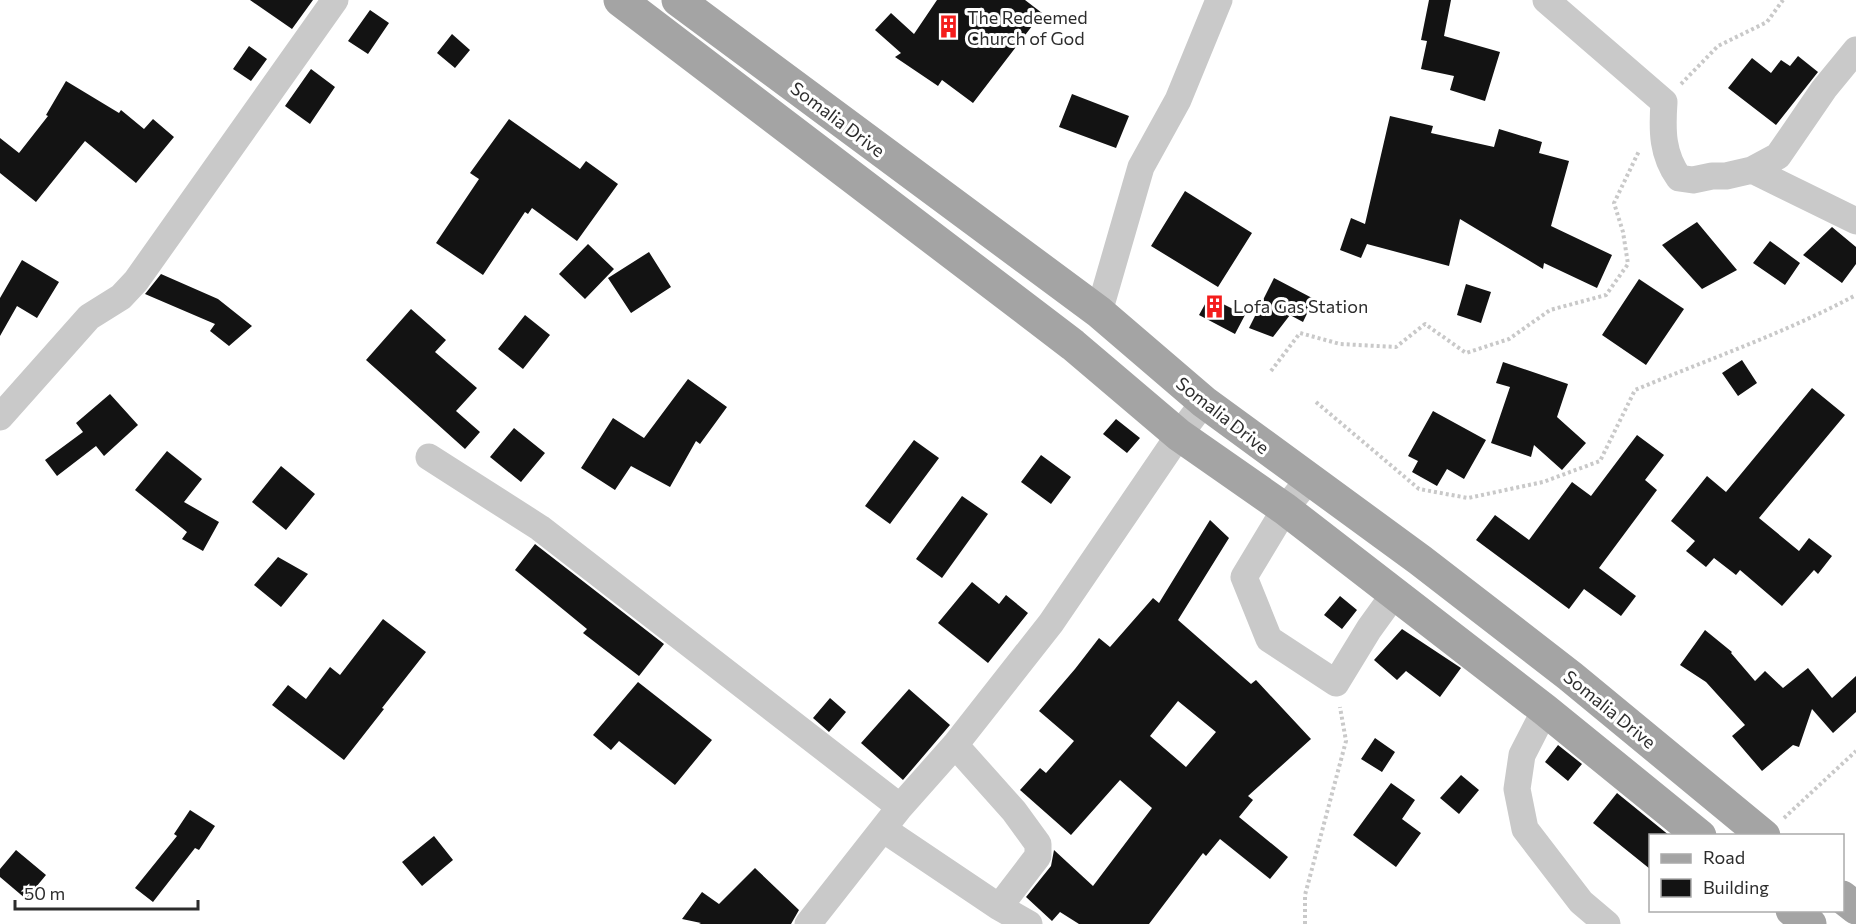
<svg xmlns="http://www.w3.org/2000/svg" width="1856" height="924" font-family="Commissioner,sans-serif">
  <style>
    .building { fill: #131313; fill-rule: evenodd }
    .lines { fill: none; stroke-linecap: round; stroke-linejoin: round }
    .path { stroke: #c9c9c9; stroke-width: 4; stroke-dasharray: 3 3; stroke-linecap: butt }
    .minor { stroke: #c9c9c9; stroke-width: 27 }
    .major { stroke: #a4a4a4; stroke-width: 33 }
    .labels { text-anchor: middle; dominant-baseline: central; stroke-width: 6; stroke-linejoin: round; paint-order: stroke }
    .poi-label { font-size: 18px; fill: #2c2c2c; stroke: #fff; text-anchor: start }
    .street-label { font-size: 18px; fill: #2c2c2c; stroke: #fff }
  </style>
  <rect width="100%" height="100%" fill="#fff"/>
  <!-- building -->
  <path class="building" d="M250 0H313L292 29Z
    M937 0H1025L1042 13 973 103 942 80 938 86 895 57 901 53 875 30 891 13 914 34Z
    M1429 0H1451L1444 36 1500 52 1485 101 1450 90 1454 76 1421 69 1427 41 1421 40Z
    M370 10 389 23 368 54 348 41Z
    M452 34 470 50 455 68 437 53Z
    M249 46 267 59 251 81 233 69Z
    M1798 56 1818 72 1776 125 1728 88 1752 58 1771 73 1781 60 1790 66Z
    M311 69 335 87 310 124 285 106Z
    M66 81 119 113 121 110 144 129 153 119 174 137 136 183 85 141 36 202 0 173V138L19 153 48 116 46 115Z
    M1072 94 1129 116 1116 148 1059 127Z
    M1390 116 1433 126 1431 133 1494 147 1499 129 1542 142 1539 153 1569 161 1551 226 1612 255 1597 288 1544 263 1543 269 1460 219 1449 266 1367 244 1361 258 1340 250 1351 218 1365 224Z
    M509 119 580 169 586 161 618 184 577 241 532 208 528 214 525 212 483 275 436 243 479 179 470 173Z
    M1185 191 1252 233 1218 287 1151 246Z
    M1697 222 1737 270 1702 289 1662 245Z
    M1832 227 1856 247V264L1842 283 1803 255Z
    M1770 241 1800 263 1785 285 1753 263Z
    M588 244 614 269 585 299 559 274Z
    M649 252 671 287 631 313 608 278Z
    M22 260 59 282 37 318 17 306 0 336V298Z
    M161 274 218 299 252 326 229 346 210 331 215 324 145 294Z
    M1274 278 1314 299 1303 322 1290 315 1273 337 1249 328Z
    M1639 279 1684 309 1646 365 1602 335Z
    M1466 284 1491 292 1481 323 1457 315Z
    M1209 297 1245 315 1235 334 1199 315Z
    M411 309 446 340 435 352 477 388 456 411 480 432 465 449 366 360Z
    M525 315 550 335 523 369 498 349Z
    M1742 360 1757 383 1738 396 1722 373Z
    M1503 362 1568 384 1557 417 1586 443 1562 470 1534 445 1531 457 1491 443 1510 387 1496 383Z
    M688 379 727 407 700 444 696 441 670 487 631 466 615 490 581 468 613 418 644 438Z
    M1812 388 1845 415 1759 518 1799 551 1809 538 1832 556 1818 574 1814 570 1782 606 1740 570 1736 575 1714 558 1706 567 1686 551 1695 541 1671 521 1707 476 1726 492Z
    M110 394 138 425 104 456 96 446 57 476 45 460 83 432 76 423Z
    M1433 411 1486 440 1464 479 1447 469 1437 486 1412 472 1418 461 1408 456Z
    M1116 419 1140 438 1127 453 1103 434Z
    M514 428 545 453 521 482 490 457Z
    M1637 435 1664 455 1645 480 1657 490 1599 568 1636 596 1621 616 1584 589 1569 609 1476 540 1495 515 1529 540 1572 482 1591 496Z
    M914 440 939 458 890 524 865 506Z
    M167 451 202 479 184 502 219 522 203 551 182 539 187 532 135 490Z
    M1041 455 1071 477 1051 504 1021 482Z
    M281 466 315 494 286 530 252 502Z
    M962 496 988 514 942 578 916 559Z
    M1210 520 1229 538 1178 620 1251 684 1256 680 1311 739 1248 796 1253 800 1239 817 1288 857 1270 879 1220 839 1206 856 1203 853 1149 924H1079L1060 912 1052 921 1026 897 1051 866 1054 850 1093 886 1152 808 1120 780 1071 835 1020 790 1040 768 1046 773 1074 741 1039 711 1075 669 1099 638 1110 647 1153 598 1159 603ZM1178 701 1216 732 1186 767 1150 736Z
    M535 544 664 644 639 676 583 633 587 629 515 570Z
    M278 557 308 574 281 607 254 585Z
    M972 582 999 604 1006 595 1028 613 988 663 938 623Z
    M1340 596 1357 610 1342 629 1324 615Z
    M383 619 426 652 382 708 384 709 344 760 272 705 288 685 306 699 330 667 340 675Z
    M1402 629 1461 668 1440 697 1406 671 1397 680 1374 660Z
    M1705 630 1732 652 1731 653 1755 681 1765 671 1783 688 1808 668 1832 698 1856 676V712L1833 733 1812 709 1799 747 1793 745 1762 771 1732 736 1745 725 1706 682 1680 665Z
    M638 682 712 740 675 785 619 741 611 750 593 735Z
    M909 689 950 725 903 780 861 743Z
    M830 698 846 712 829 732 813 718Z
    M1375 738 1395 752 1382 772 1361 759Z
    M1558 745 1582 764 1568 781 1545 762Z
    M1461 775 1479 790 1459 814 1440 798Z
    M1391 783 1415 800 1402 819 1421 833 1396 867 1353 835Z
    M1617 793 1670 836H1650V869L1593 823Z
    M190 810 215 826 199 850 195 848 153 902 135 888 177 836 174 834Z
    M434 836 453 860 422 886 402 862Z
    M16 850 46 875 26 899 0 877V869Z
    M755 868 799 910 791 924H699L701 923 682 919 702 892 719 904Z"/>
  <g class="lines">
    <!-- path -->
    <path class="path" d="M1681 84 1718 46 1767 22 1783 0
      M1271 371 1300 333 1340 344 1396 347 1425 324 1466 353 1509 339 1550 310 1606 295 1628 264 1623 232 1614 203 1639 151
      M1316 402 1419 489 1468 498 1543 482 1600 461 1635 390C1709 359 1785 333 1856 295
      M1784 818 1856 751
      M1305 924V895L1346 741 1340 707"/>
    <!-- minor -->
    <path class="minor" d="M1546 0 1664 102C1662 131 1662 154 1679 178L1693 180 1712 176H1726L1752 170 1778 156 1824 89 1856 50
      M1752 170 1856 221
      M1099 312 1141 167 1178 100 1219 0
      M0 417 89 317 121 297 136 281 335 0
      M429 457 540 528 900 807
      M1309 479 1285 509 1244 577 1269 639 1336 683 1369 629 1395 593
      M1545 710 1522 755 1517 789 1525 829 1581 902 1607 924
      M955 745 1014 811 1038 844V856L999 907
      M883 829 999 907 1029 924
      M808 924 900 807 955 745 1051 623 1179 435 1204 402"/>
    <!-- major -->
    <path class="major" d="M620 0 1073 345 1179 435 1285 509 1545 710 1700 836
      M678 0 1099 312 1204 402 1420 560 1570 676 1764 836
      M1842 897 1856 908
      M1792 910 1810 924"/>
  </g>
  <!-- icons -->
  <defs>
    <symbol id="building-bare" viewBox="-9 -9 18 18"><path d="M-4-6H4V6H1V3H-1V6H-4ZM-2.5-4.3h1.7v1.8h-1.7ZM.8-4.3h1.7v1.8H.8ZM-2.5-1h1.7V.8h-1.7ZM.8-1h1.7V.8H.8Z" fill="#f41d1c" stroke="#fff" stroke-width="2.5" paint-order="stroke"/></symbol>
  </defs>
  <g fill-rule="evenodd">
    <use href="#building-bare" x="932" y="10" width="33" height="33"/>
    <use href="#building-bare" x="1198" y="290" width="33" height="33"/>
  </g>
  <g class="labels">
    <!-- poi labels -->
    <g class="poi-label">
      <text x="967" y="17">The Redeemed<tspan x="967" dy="21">Church of God</tspan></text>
      <text x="1233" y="306">Lofa Gas Station</text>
    </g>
    <!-- street labels -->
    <g class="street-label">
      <text transform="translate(838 119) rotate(37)">Somalia Drive</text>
      <text transform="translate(1223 415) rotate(38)">Somalia Drive</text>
      <text transform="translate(1610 709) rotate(39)">Somalia Drive</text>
    </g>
  </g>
  <!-- legend -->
  <rect x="1649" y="834" width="195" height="78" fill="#ffffff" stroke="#ababab" stroke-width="1.5"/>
  <rect x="1661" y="854" width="30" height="9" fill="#a4a4a4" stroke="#ababab" stroke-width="1.5"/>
  <text x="1703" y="864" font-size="18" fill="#2c2c2c">Road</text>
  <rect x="1661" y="879" width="30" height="18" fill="#131313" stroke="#ababab" stroke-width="1.5"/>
  <text x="1703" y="894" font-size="18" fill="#2c2c2c">Building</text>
  <!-- scale -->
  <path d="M15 900v9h183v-9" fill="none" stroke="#2c2c2c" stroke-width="3"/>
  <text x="24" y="900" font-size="18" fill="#2c2c2c" stroke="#ffffff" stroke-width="4.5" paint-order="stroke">50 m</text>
</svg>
